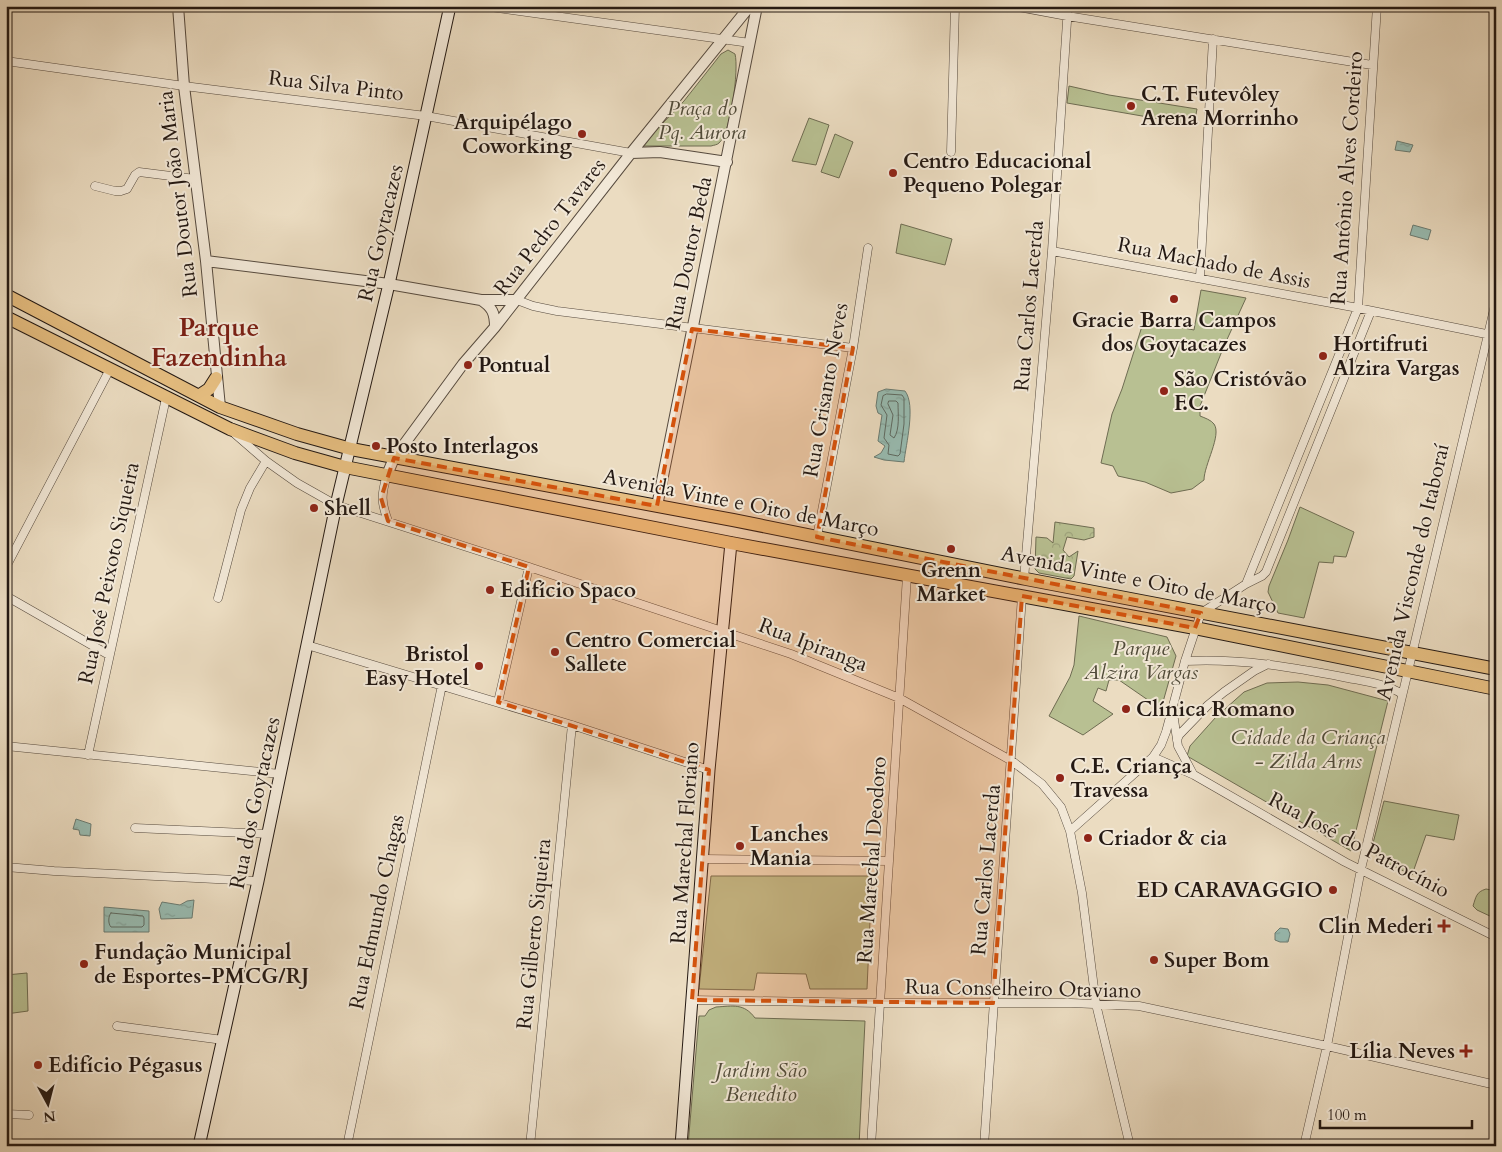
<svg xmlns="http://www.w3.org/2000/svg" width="1502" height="1152" font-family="Cardo,serif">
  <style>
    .green { fill: #b8c092; stroke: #6e6c52 }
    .forest { fill: url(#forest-crowns); stroke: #6e6c52 }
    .water { fill: url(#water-ripples); stroke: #6a7b72 }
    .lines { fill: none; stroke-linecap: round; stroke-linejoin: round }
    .shore { stroke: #5e6a62; stroke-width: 1 }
    .minor-casing { stroke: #564a3e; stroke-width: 9 }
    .tertiary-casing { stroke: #564a3e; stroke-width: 12 }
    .secondary-casing { stroke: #241913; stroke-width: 13 }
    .primary-casing { stroke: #241913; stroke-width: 14 }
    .minor { stroke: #f2e8d7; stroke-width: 8 }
    .tertiary { stroke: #f2e8d7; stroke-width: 10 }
    .secondary { stroke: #f2e8d7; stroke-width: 11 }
    .primary { stroke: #e6be80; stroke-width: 12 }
    .marked { fill: #d4530d; fill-opacity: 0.2; stroke: #d4530d; stroke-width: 4; stroke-dasharray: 10 6; stroke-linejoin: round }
    .poi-dot { fill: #8f2418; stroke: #f2e8d7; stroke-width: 2 }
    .labels { text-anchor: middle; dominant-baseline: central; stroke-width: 4; stroke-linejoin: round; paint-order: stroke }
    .street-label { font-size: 21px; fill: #241913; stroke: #f2e8d7 }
    .poi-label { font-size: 21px; font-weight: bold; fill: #241913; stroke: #f2e8d7; text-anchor: start }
    .park-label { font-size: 21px; font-style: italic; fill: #504b39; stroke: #f2e8d7 }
    .district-label { font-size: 26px; font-weight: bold; fill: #7a1f14; stroke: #f2e8d7 }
  </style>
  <defs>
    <pattern id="forest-crowns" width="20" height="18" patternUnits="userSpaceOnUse" patternTransform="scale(1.25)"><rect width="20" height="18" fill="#b8c092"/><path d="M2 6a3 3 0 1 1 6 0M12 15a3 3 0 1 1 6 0" fill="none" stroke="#9ea47d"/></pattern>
    <pattern id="water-ripples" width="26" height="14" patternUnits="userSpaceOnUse" patternTransform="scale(1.25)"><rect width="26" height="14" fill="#98bcb2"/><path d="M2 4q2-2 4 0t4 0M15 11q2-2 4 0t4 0" fill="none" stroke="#83a198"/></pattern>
  </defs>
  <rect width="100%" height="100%" fill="#ebdcc1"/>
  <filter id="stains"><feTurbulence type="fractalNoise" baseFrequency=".004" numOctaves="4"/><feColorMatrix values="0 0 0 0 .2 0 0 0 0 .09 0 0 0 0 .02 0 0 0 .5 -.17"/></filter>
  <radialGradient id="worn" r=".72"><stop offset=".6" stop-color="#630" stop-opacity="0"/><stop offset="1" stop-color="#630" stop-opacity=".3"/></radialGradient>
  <!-- green -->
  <path class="green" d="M728 50 735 54C739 69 731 133 719 143 717 145 714 145 711 146H641L684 101 721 54Z
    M1069 86 1109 95 1197 109 1194 125 1067 103Z
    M809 118 829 125 816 165 792 161Z
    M835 134 853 142 839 178 821 172Z
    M901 224 952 239 945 265 896 253Z
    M1201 290 1246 298 1224 346 1200 406V416C1205 418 1211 420 1214 424 1222 435 1204 465 1204 480L1192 489 1171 493 1145 482 1118 476 1113 466 1101 463 1112 414 1122 389 1144 320 1194 330Z
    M1300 507 1354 532 1346 557 1334 556 1333 563 1319 562 1304 618 1278 613 1268 592 1269 586 1288 540Z
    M1079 616 1167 637 1176 656 1161 709 1119 680H1109L1106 691 1098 688 1093 701 1113 714 1083 735 1049 716 1070 677 1074 665Z
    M1298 682 1328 685 1388 701 1351 851 1187 756 1190 746 1216 717 1244 692 1267 683Z
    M1384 801 1459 815 1454 840 1426 835 1412 875 1385 862 1373 853 1372 847Z
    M711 876H872L867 989H810L806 974 757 973 754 990 699 989Z
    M1486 889 1496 891V906L1492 917 1477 910 1473 906C1476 897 1476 892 1486 889Z
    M27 973 28 1011 6 1014V975Z
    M716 1007C733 1006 744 1003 755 1018L865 1021 859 1146H688L699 1016H705L709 1010Z"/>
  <!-- forest -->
  <path class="forest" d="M1055 522 1094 528V537L1084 540 1067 537 1063 550 1069 557 1078 551 1074 576 1071 579 1039 573 1035 569 1036 537 1047 538 1053 543Z"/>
  <!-- water -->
  <path class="water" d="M1397 141 1413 145 1410 152 1395 150Z
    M1413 225 1431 230 1428 240 1410 235Z
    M886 389 905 391C916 405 906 444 904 462L884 460 874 457 881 453 885 446 878 441 882 415 878 413 876 406 878 392Z
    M76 819 91 824 90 836 80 835 79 830 73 829Z
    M194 900 192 918 161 919 159 909 162 902 180 905 187 901Z
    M104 907 149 911V932H104Z
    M1280 928 1288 929 1290 934 1288 942H1280L1275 940V933Z"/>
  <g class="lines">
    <!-- shore -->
    <path class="shore" d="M887 394 902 395 904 398V424L900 454 898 456 888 454 889 445 884 438 887 415 881 405 883 396Z
      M889 401H896L898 403C898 414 900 429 894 438L890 435 893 415 888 404Z
      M111 913 143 916 144 918V925L142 927H111C108 924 108 916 111 913Z"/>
    <defs>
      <path id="minor" d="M483 6 750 43
        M1013 6 1067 16 1372 65
        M6 61 184 86 426 116 631 153
        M951 152 955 6
        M95 186 115 191H121L127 189 135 175 139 172 195 179
        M1052 251 1358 308 1496 336
        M1200 278 1213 39
        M517 300 533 306 557 311 853 348
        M235 434 266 461 297 483 336 505 529 567 791 654 899 698 1012 761 1042 784 1061 807 1070 831 1082 893 1096 1004 1130 1146
        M387 475C381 495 381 502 388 521
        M817 537 853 348 868 248
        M6 567 110 369
        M1024 579 1052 251 1068 6
        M1246 584 1262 576 1266 572 1371 311
        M6 596 109 655
        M218 598 241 510 250 488 266 461
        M307 645 572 725 709 770
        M1185 661C1239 658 1291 667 1343 677 1362 681 1385 683 1402 694
        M498 702 529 567
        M1173 713 1178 746 1193 774
        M1177 740 1179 735 1208 705 1224 692 1254 671 1268 664
        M6 746 280 774
        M88 755 166 398
        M1153 757 1194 775 1345 862 1496 937
        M135 828 268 834
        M1070 831 1153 757 1161 745 1166 732 1185 661 1201 613 1246 584 1358 308 1377 6
        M703 859 889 861
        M6 867 54 871 258 881
        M692 1000 880 1003H1071L1139 1006 1327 1046 1496 1085
        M117 1026 223 1040
        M6 1114 29 1115
        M347 1146 442 685
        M530 1146 572 725
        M871 1146 907 576
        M984 1146C995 963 1011 780 1022 596
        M1304 1146 1327 1046 1361 869 1496 301"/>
      <path id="tertiary" d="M178 6 184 86 206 261 220 407
        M631 153 660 152 727 162
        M206 261 389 284 481 300H517
        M481 300C492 307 495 313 495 327
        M387 475 394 458 463 364 495 327 631 153 750 6
        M657 506 757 6"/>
      <path id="secondary" d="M199 1146 258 881 336 505 389 284 450 6
        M681 1146 709 770 731 543"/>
      <path id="primary" d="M6 295 220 407 297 434 351 449 733 520 1026 579 1496 669
        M6 317 230 429 295 453 345 467 731 543 1195 628 1496 689
        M200 395 209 389 216 378"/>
    </defs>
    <!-- minor casing -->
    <use href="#minor" class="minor-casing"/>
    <!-- tertiary casing -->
    <use href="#tertiary" class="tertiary-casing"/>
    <!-- secondary casing -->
    <use href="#secondary" class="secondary-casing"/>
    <!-- primary casing -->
    <use href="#primary" class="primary-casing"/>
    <!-- minor -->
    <use href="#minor" class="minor"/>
    <!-- tertiary -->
    <use href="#tertiary" class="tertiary"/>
    <!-- secondary -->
    <use href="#secondary" class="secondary"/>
    <!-- primary -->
    <use href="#primary" class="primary"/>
  </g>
  <!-- marked area -->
  <path class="marked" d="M692 329 853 348 817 537 1201 613 1195 628 1022 596 993 1003 692 1000 709 770 498 702 529 567 388 521 381 498 394 458 657 506Z"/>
  <!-- markers -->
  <g class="poi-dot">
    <circle cx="1131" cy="106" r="5"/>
    <circle cx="582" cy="134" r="5"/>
    <circle cx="893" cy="173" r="5"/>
    <circle cx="1174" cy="299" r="5"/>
    <circle cx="1323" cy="356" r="5"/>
    <circle cx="468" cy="365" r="5"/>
    <circle cx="1164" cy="391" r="5"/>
    <circle cx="376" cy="446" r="5"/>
    <circle cx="314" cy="508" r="5"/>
    <circle cx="951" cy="549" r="5"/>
    <circle cx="490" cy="590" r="5"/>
    <circle cx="555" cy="652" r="5"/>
    <circle cx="479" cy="666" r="5"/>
    <circle cx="1126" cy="709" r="5"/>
    <circle cx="1060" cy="778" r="5"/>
    <circle cx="1088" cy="838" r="5"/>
    <circle cx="740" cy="846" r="5"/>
    <circle cx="1333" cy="890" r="5"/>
    <path d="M1441.5 918.5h5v5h5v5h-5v5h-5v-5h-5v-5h5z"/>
    <circle cx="1154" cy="960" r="5"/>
    <circle cx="84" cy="964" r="5"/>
    <path d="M1463.5 1043.5h5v5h5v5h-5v5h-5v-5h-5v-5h5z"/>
    <circle cx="38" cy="1065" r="5"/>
  </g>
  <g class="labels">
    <!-- street labels -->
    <g class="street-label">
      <text transform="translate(336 86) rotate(7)">Rua Silva Pinto</text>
      <text transform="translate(1347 178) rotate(-86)">Rua Antônio Alves Cordeiro</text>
      <text transform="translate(178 194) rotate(-97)">Rua Doutor João Maria</text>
      <text transform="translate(550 227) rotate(-52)">Rua Pedro Tavares</text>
      <text transform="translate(381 233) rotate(-77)">Rua Goytacazes</text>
      <text transform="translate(689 253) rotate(-78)">Rua Doutor Beda</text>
      <text transform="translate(1214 263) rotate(11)">Rua Machado de Assis</text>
      <text transform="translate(1029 306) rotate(-85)">Rua Carlos Lacerda</text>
      <text transform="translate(826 390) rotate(-80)">Rua Crisanto Neves</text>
      <text transform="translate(741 503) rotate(11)">Avenida Vinte e Oito de Março</text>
      <text transform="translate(1413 572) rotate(-77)">Avenida Visconde do Itaboraí</text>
      <text transform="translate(109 573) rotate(-78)">Rua José Peixoto Siqueira</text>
      <text transform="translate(1139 580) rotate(11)">Avenida Vinte e Oito de Março</text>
      <text transform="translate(813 645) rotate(21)">Rua Ipiranga</text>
      <text transform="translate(255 803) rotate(-78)">Rua dos Goytacazes</text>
      <text transform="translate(685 843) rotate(-86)">Rua Marechal Floriano</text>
      <text transform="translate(1359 845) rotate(28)">Rua José do Patrocínio</text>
      <text transform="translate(872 860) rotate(-86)">Rua Marechal Deodoro</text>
      <text transform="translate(986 870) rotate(-85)">Rua Carlos Lacerda</text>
      <text transform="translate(377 912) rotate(-78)">Rua Edmundo Chagas</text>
      <text transform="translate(534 934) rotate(-84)">Rua Gilberto Siqueira</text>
      <text transform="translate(1023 989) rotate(1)">Rua Conselheiro Otaviano</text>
    </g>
    <!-- poi labels -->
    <g class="poi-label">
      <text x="1141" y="94">C.T. Futevôley<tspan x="1141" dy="24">Arena Morrinho</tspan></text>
      <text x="572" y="122" text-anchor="end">Arquipélago<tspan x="572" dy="24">Coworking</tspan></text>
      <text x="903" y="161">Centro Educacional<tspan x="903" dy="24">Pequeno Polegar</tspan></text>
      <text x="1174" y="320" text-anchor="middle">Gracie Barra Campos<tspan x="1174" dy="24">dos Goytacazes</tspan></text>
      <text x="1333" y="344">Hortifruti<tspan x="1333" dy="24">Alzira Vargas</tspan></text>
      <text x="478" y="365">Pontual</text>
      <text x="1174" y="379">São Cristóvão<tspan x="1174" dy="24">F.C.</tspan></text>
      <text x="386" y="446">Posto Interlagos</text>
      <text x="324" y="508">Shell</text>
      <text x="951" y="570" text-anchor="middle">Grenn<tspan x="951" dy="24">Market</tspan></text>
      <text x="500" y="590">Edifício Spaco</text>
      <text x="565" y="640">Centro Comercial<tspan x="565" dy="24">Sallete</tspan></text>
      <text x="469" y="654" text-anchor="end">Bristol<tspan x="469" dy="24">Easy Hotel</tspan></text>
      <text x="1136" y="709">Clínica Romano</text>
      <text x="1070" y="766">C.E. Criança<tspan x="1070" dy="24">Travessa</tspan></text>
      <text x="750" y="834">Lanches<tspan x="750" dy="24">Mania</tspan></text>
      <text x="1098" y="838">Criador &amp; cia</text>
      <text x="1323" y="890" text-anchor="end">ED CARAVAGGIO</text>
      <text x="1433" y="926" text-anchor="end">Clin Mederi</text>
      <text x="94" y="952">Fundação Municipal<tspan x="94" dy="24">de Esportes-PMCG/RJ</tspan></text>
      <text x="1164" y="960">Super Bom</text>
      <text x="1455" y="1051" text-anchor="end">Lília Neves</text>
      <text x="48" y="1065">Edifício Pégasus</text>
    </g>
    <!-- park labels -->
    <g class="park-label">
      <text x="702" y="108">Praça do<tspan x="702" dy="24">Pq. Aurora</tspan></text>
      <text x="1141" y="648">Parque<tspan x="1141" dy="24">Alzira Vargas</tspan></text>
      <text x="1308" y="737">Cidade da Criança<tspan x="1308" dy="24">- Zilda Arns</tspan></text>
      <text x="761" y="1070">Jardim São<tspan x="761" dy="24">Benedito</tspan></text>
    </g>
    <!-- district labels -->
    <g class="district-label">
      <text x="219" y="327">Parque<tspan x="219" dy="30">Fazendinha</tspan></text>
    </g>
  </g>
  <!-- margin -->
  <rect width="1502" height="1152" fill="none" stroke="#ebdcc1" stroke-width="25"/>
  <rect x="8" y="8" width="1487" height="1137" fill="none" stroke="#241913" stroke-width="2.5"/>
  <rect x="12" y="12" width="1477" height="1127" fill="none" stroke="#241913"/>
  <!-- north arrow -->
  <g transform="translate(48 1104) rotate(173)" stroke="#f2e8d7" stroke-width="4" paint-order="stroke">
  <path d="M0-4L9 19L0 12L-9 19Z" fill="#241913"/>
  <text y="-8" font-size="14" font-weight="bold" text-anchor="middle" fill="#241913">N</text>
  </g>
  <!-- scale -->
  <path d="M1320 1120v8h152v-8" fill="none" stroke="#241913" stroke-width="2.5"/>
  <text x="1327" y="1120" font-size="15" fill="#241913" stroke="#f2e8d7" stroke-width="4" paint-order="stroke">100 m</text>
  <rect width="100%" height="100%" filter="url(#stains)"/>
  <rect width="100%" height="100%" fill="url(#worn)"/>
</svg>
